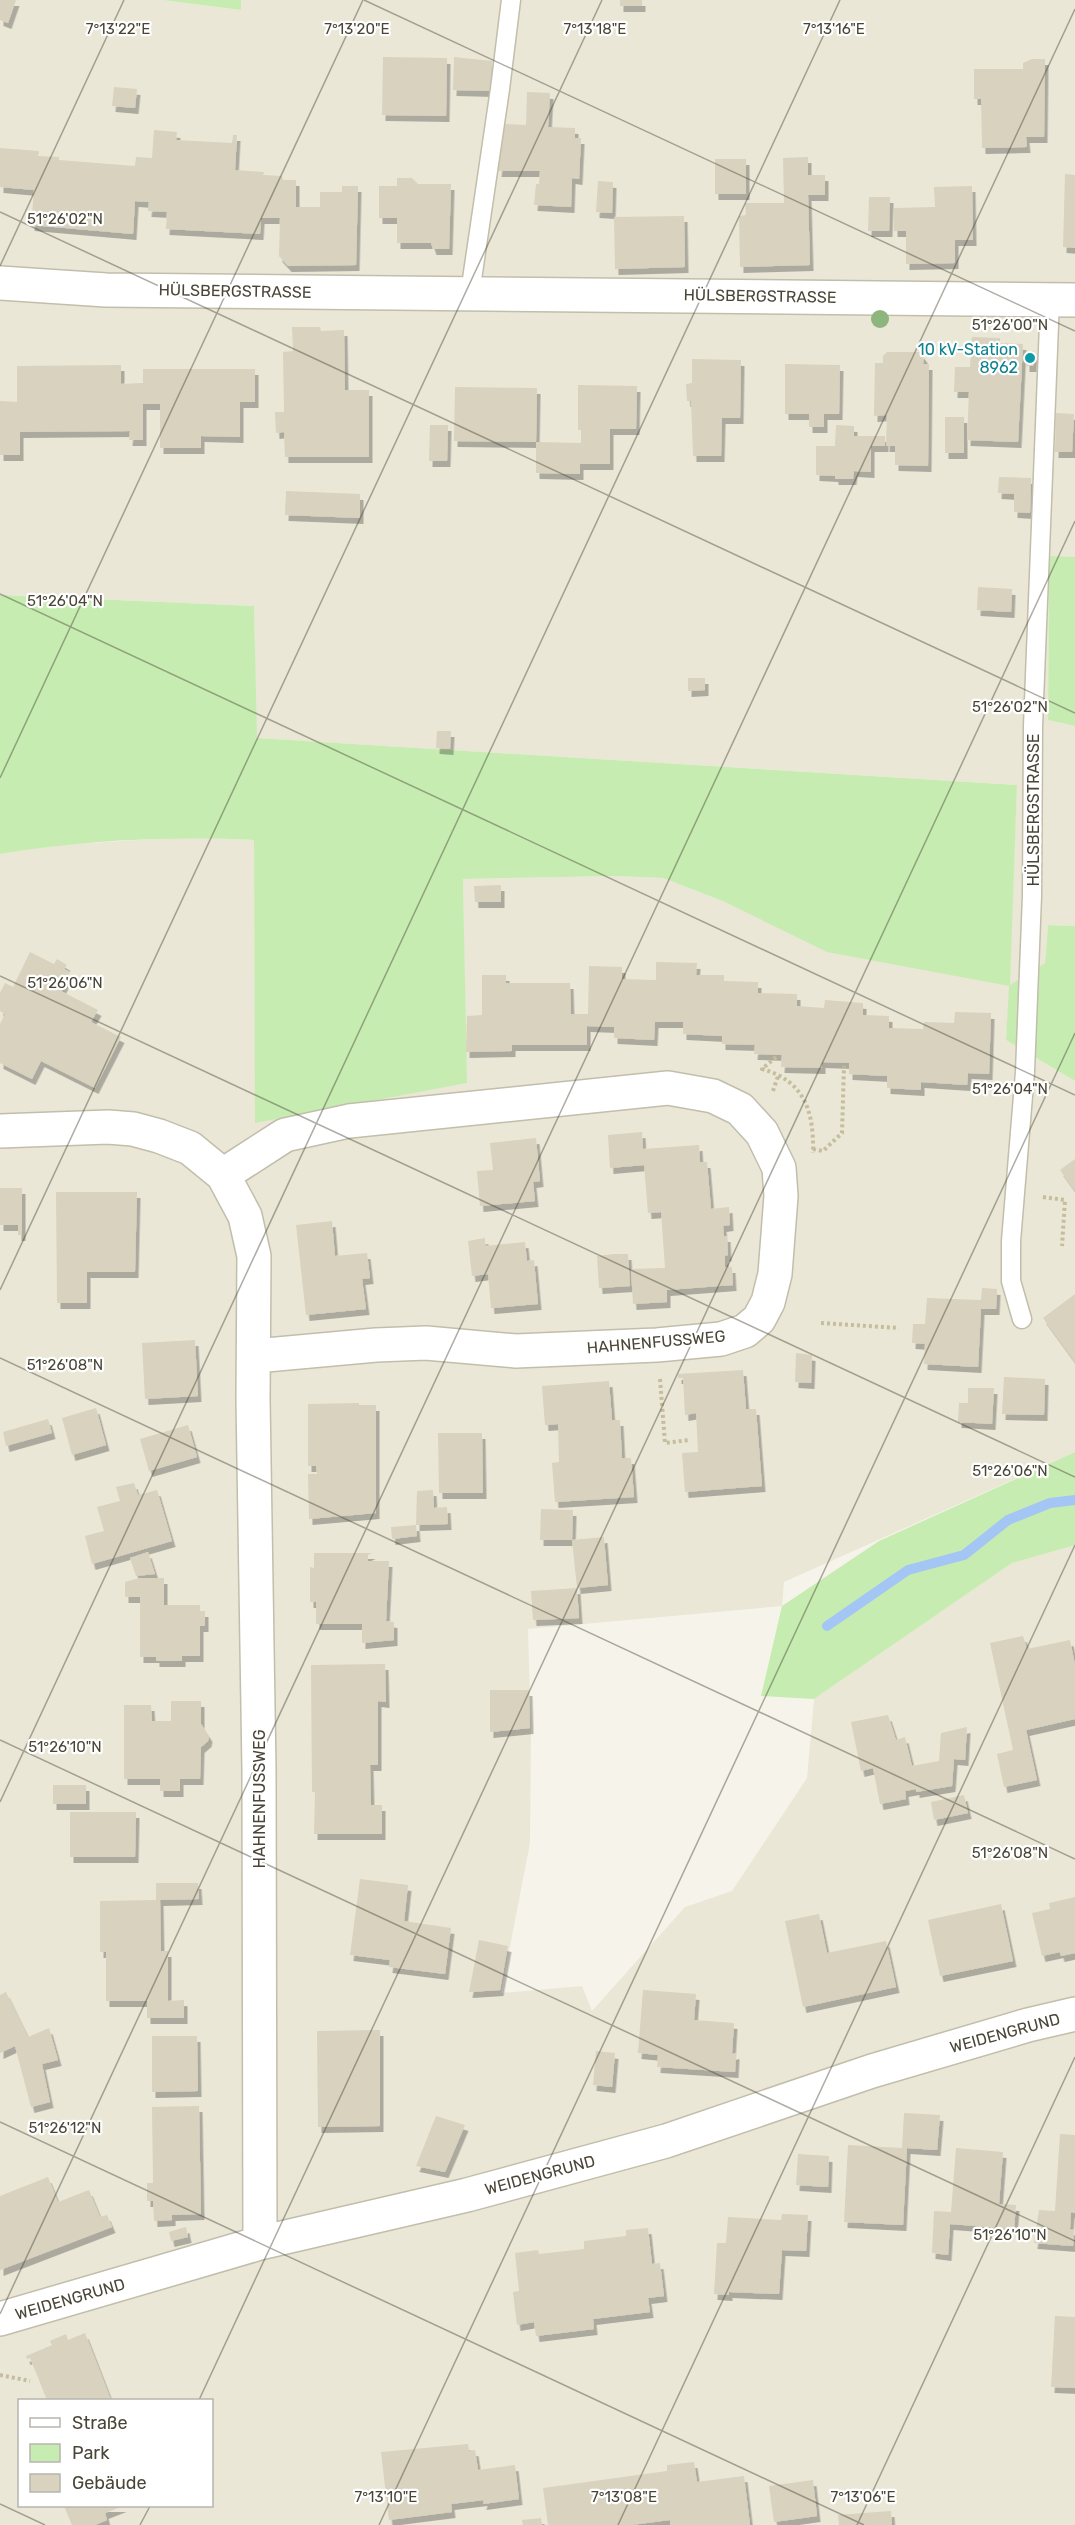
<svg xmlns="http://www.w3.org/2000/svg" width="1075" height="2525" font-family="Rubik,sans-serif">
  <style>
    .residential { fill: #eae7d7; fill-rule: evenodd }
    .green { fill: #c7ecb1 }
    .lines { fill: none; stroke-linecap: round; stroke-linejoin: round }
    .stream { stroke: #a3c6f5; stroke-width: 10 }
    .building { fill: #d8d2be; filter: url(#shadow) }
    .lane-casing { stroke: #c2beab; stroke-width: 21 }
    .street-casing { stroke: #c2beab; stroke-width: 36 }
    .path { stroke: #c5bd9c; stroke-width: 4; stroke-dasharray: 3 3; stroke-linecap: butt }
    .lane { stroke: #fff; stroke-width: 18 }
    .street { stroke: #fff; stroke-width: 33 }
    .tree { fill: #8eb57e }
    .ticks { fill: none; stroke: #4a4637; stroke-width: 1.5; stroke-opacity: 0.45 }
    .culture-dot { fill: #0f9aa8; stroke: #fff; stroke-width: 2 }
    .labels { text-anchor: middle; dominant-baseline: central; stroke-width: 4.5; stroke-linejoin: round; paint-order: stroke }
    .street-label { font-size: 16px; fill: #4a4637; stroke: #fff }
    .culture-label { font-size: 16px; fill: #0d838f; stroke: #fff; text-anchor: end }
    .ticks-label { font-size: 15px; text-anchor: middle; fill: #4a4637; stroke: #fff; stroke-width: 4.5; stroke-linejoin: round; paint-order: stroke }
  </style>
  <defs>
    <filter id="shadow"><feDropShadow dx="3.5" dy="6" stdDeviation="0" flood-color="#0004"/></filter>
  </defs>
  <rect width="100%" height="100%" fill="#f6f4ea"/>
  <!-- residential -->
  <path class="residential" d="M0 0H162L240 10 241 0H1075V557H1049L1048 720 1075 726V926L1048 925 1045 963 1010 986 1006 1040 1075 1081V1452L784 1582 782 1606 528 1629 531 1733 530 1843 501 1993 582 1986 592 2011 685 1907 732 1891 807 1778 814 1699 1012 1563 1075 1538V2525H0V854L55 845 188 837 254 840 256 1122 466 1083 463 879 615 876 663 878 725 902 1009 986 1017 785 256 738 254 606 0 595ZM20 2400H212V2506H20Z"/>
  <!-- green -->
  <path class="green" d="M162 0H241V10Z
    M1049 556 1075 557V726L1048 720Z
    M0 595 254 606 257 738 1017 785 1010 985 1045 963 1048 925 1075 926V1081L1006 1040 1009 986 827 952 725 902 663 878 615 876 463 879 467 1083 255 1123 254 840C168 836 85 840 0 854Z
    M1075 1452V1545L1012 1563 814 1699 761 1696 782 1606 879 1541Z"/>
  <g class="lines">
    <!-- stream -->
    <path class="stream" d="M827 1626 908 1570 964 1555 1008 1520 1050 1503 1075 1500"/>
  </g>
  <!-- building -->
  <path class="building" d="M0 0H16L8 23 0 20Z
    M620 0H642V6H620Z
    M383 57 447 58 446 116 382 115Z
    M454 57 492 61 491 91 453 90Z
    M1032 59H1045L1044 137H1026L1027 147 982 148 981 99H974V69H1023V63Z
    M114 87 137 89 135 108 112 106Z
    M527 92 550 93 548 127 575 128V138H581L579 179 572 178 571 207 534 205 536 184H539L540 171H498L504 124 526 125Z
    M154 130 177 132 176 140 232 143 233 135H237L235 170 264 172 263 175 282 176 283 180H296V207H320V192H342V186H358L356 265 288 266 279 256 280 218H261L260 234 166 229 167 212 148 211 149 202 135 201 133 234 31 225 34 190 0 187V148L39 151 38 156 59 157V160L135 166 136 157 152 158Z
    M808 157V175H825V195H808L810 265 740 267 739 216 746 215 745 203H784L783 158Z
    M715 159H746V194H715Z
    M1065 174 1075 175V248L1063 247Z
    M397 178H412L418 184H451L449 249H433L431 243H397V218H379V186H397Z
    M598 181 613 182 612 213 596 212Z
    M972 186 973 240H955V263L906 264V231H894V208L935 207 934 187Z
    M869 197H890L889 231H868Z
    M684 216 685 267 615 269 614 217Z
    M292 327H320L321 331 344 330 345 390H369V457H285L284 432 276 433 275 412H284L283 352 293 351Z
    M972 337 1000 338V343L1023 344 1018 442 967 440 969 392H954L955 367H970Z
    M1026 351H1034L1033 366H1026Z
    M887 352H920L924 357 923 364H929L928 466 895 465V446H886L887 415 874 416 875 363H883V356Z
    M692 359 741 360 740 418H722L721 456H693L691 401H687L686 384 692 383Z
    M785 364 840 365 839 414H824V427H809V414H785Z
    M121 365V384L143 383V369H255V402H240V437L201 436V448H160V404H143V440H129L130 431 20 432V455H0V401L17 402V366Z
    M578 385 637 386 636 429H610V464H580V474L536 473V442L454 441 455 387 537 388 536 442 581 443V430H578Z
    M1056 413 1074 414 1072 452H1055Z
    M945 417H964V453H945Z
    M430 425H448L447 461H429Z
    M836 425 854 426V436H885V446H871V472L854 471 853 479H835V476L816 475V446H835Z
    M999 477 1031 478 1030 513 1014 512V494L998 493Z
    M286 491 360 494V518L285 515Z
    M978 587 1012 589 1011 612 977 610Z
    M688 678H705V690L688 691Z
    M437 731H451L450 749 436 748Z
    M501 885V902H475L474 886Z
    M30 952 54 964 57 959 67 965 64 969 70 972 61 991 98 1010 91 1022 121 1037 95 1088 41 1061 32 1079 0 1063V1024L5 1014 0 1011V993L5 983 13 987Z
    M656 962 697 963 696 975H724V981L758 982V993L797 994V1006L824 1008 825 1000 863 1003V1015L889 1016V1028L923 1029 924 1022 954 1023 955 1012 991 1013 989 1074 968 1073 967 1085 921 1082V1090L887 1088V1076L849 1074V1063L822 1062V1068L781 1067 782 1055 754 1054 755 1045 722 1044V1036L683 1034V1022H655L654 1040 614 1038V1027L587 1026V1045H512V1051L466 1052 467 1016 482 1015V975H506V983H570L571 1014H588L589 966 622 967V979L656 980Z
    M642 1132 643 1149 699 1145 700 1162H707L711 1209 729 1207 730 1225 723 1226 724 1236H727L728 1255 725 1256V1267H732L733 1285 667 1290V1302L633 1304 631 1269 665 1268 661 1212 648 1213 644 1165 610 1168 608 1135Z
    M536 1138 540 1181 533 1182 535 1201 480 1206 477 1171 493 1170 490 1143Z
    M1075 1159V1191L1060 1170Z
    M0 1188H22V1235H18V1225H0Z
    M56 1192H137L135 1272H87V1303H57Z
    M332 1221 335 1256 367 1253 370 1278 362 1279 366 1309 306 1315 296 1225Z
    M485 1238V1246L525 1242 527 1261 534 1260 538 1304 491 1308 488 1274 472 1276 468 1241Z
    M614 1254H628L630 1286 599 1288 597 1256Z
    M982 1288 997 1289 996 1309H981L978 1367 924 1364 925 1344 912 1343 913 1324H925L927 1298 981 1300Z
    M1075 1294V1362L1043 1318Z
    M195 1340 198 1396 145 1399 142 1343Z
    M796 1353 812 1355 811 1383 795 1382Z
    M743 1370 746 1409H756L762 1486 685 1492 682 1453 698 1452 696 1413 685 1415 683 1378H678V1374Z
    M1004 1377 1045 1379 1044 1415 1002 1414Z
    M609 1381 612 1420H620L622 1458H631L634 1497 555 1502 552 1463 559 1462 558 1424 545 1425 542 1386Z
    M968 1388H994L992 1424 958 1422 959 1403H968Z
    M359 1403V1405H376V1513L309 1519 308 1474H317L316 1466H308V1404Z
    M96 1408 106 1445 72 1455 62 1418Z
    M48 1419 52 1433 6 1446 3 1432Z
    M188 1425 197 1457 149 1471 140 1439Z
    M438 1433H482L483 1493H439Z
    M134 1483 138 1495 157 1490 172 1541 92 1564 85 1536 104 1531 97 1507 120 1501 116 1487Z
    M433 1490 434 1508 447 1507 448 1524 416 1525 417 1491Z
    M541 1509 573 1510 572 1540H540Z
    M416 1525 417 1536 392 1539 391 1527Z
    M604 1537 608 1585 577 1588 572 1540Z
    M148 1552 155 1574 136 1576 130 1558Z
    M314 1553H372L368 1555V1561H389L386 1621 394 1622V1640L362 1643V1624H316V1602H310V1567L314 1568Z
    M139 1578H164V1605H200V1611H205V1626H200V1656H182V1661H156V1657H140V1597H125V1582Z
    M577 1588 579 1618 533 1620 531 1591Z
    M1023 1636 1027 1649 1070 1640 1075 1665V1719L1026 1730 1037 1780 1004 1787 997 1754 1013 1750 990 1643Z
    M385 1664 386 1702 378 1701V1765H370L371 1805H382V1834H314L315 1792H312L311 1665Z
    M490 1690H529L530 1728 490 1732Z
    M171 1701H201V1724L209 1736 208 1741 201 1747 200 1779H180V1791H160V1779H124V1705H151L152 1721H171Z
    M888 1715 896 1740 905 1737 912 1766 939 1761 941 1733 967 1727 965 1760 954 1759 952 1786 916 1792V1789L905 1791 906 1799 880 1804 873 1768 861 1771 851 1722Z
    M53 1785H86V1804H53Z
    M964 1795 968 1813 934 1820 931 1802Z
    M70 1812H136L135 1857H70Z
    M360 1879 408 1885 404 1921 451 1928 445 1974 389 1967 390 1960 350 1955Z
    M156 1883H198L199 1899 160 1900 161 1951H168V2001L184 2000V2018H147V2001H106V1952H100V1901L156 1900Z
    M1075 1897V1953L1061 1956 1060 1952 1042 1956 1032 1913 1050 1909 1049 1903Z
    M1001 1904 1013 1961 940 1976 928 1920Z
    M819 1914 827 1953 886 1941 896 1987 803 2007 785 1921Z
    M479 1940 508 1946 500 1990 469 1992Z
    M643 1990 696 1994 694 2020 734 2023 732 2054 736 2053 735 2072 657 2067 658 2055 638 2053Z
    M6 1992 28 2037 49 2028 58 2060 42 2064 50 2102 31 2107 15 2046 0 2053V1995Z
    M380 2030V2126L318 2127 317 2031Z
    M152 2036H197L198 2091 152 2092Z
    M596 2051 615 2053 612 2087 593 2085Z
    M199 2106 201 2214 172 2215V2220L154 2221 153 2201H147V2183H153L152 2107Z
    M904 2113 940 2115 937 2150 907 2148 903 2225 844 2222 848 2145 902 2148Z
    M436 2116 465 2125 445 2172 416 2166Z
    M1060 2134 1075 2135V2213L1071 2212 1070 2229 1074 2230 1073 2246 1034 2243 1039 2210 1055 2211Z
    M956 2148 1003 2152 999 2204 1016 2205 1014 2229 950 2224 948 2255 932 2253 934 2211 951 2212Z
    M798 2154 829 2156 828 2187 796 2185Z
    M48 2177 58 2202 89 2190 100 2217 107 2215 112 2227 0 2270V2196Z
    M782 2214 808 2215 806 2251 782 2250 779 2294 729 2292V2295L714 2294 717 2243H726L728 2217 781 2220Z
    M186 2227 188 2237 171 2241 169 2232Z
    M648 2228 652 2264 660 2263 664 2296 648 2298 650 2312 593 2319 594 2329 536 2336 534 2322 517 2325 513 2292 519 2291 515 2253 538 2250 539 2254 584 2249V2241L626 2236V2230Z
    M1055 2316 1075 2317V2388L1051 2387Z
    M85 2333 111 2400H47L30 2358 27 2359 26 2356 52 2345 50 2341 66 2334 68 2340Z
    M468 2444 469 2451 475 2450 478 2470 515 2465 519 2499 483 2504 484 2500 451 2504 452 2512 389 2520 381 2452Z
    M694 2462 697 2482 744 2476 750 2525H670V2520L631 2525H548L543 2488 667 2471V2465Z
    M813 2480 817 2516 774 2522 769 2486Z
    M64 2506H123L105 2513 107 2520 95 2525H72Z
    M891 2511 892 2525H839L838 2515Z
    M541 2518 542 2525H523L522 2520Z"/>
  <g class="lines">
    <defs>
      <path id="lane" d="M470 293 500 89 511 0
        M1022 1319 1011 1281V1241L1025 1072 1032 896 1033 726 1050 299"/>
      <path id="street" d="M0 283 106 290 1075 300
        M0 1131 108 1127 133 1129 159 1136 190 1148 223 1175 245 1216 254 1256 253 1399 259 1770 260 2243
        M223 1175 285 1135 349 1121 668 1088 713 1096 740 1109 762 1133 779 1168 781 1196 775 1274 768 1302 759 1319 745 1331 721 1339 657 1345 516 1351 426 1343 376 1345 255 1356
        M0 2319 260 2243 467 2195 666 2141 872 2071 1028 2025 1075 2014"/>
    </defs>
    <!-- lane casing -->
    <use href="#lane" class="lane-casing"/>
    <!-- street casing -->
    <use href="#street" class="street-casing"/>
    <!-- path -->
    <path class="path" d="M776 1057 762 1069C805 1081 814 1112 813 1153
      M773 1091 778 1076
      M813 1149 823 1151 842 1133 844 1066
      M1043 1197 1065 1200 1062 1246
      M821 1323 899 1328
      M660 1379 665 1443 689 1440
      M0 2375 30 2381"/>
    <!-- lane -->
    <use href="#lane" class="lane"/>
    <!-- street -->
    <use href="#street" class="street"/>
  </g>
  <!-- trees -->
  <circle class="tree" cx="880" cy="319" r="9"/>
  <!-- ticks -->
  <path class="ticks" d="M364 0 1075 331M0 212 1075 713M0 266 124 0M0 594 1075 1095M0 778 363 0M0 976 1075 1477M0 1290 602 0M0 1358 1075 1859M0 1740 1075 2241M0 1802 840 0M0 2122 864 2525M0 2314 1075 9M199 2400 1075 521M0 2504 45 2525M140 2525 150 2506M379 2525 1075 1033M618 2525 1075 1545M857 2525 1075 2057"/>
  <!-- markers -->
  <circle class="culture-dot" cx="1030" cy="358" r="6"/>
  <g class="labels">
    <!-- street labels -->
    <g class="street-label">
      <text transform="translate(235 291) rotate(1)">HÜLSBERGSTRASSE</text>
      <text transform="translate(760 296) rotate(1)">HÜLSBERGSTRASSE</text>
      <text transform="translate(1033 810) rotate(-90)">HÜLSBERGSTRASSE</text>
      <text transform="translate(656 1342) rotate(-5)">HAHNENFUSSWEG</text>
      <text transform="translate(259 1799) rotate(-90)">HAHNENFUSSWEG</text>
      <text transform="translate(1005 2033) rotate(-15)">WEIDENGRUND</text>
      <text transform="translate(540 2175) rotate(-15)">WEIDENGRUND</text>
      <text transform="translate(70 2299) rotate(-16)">WEIDENGRUND</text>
    </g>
    <!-- culture labels -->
    <g class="culture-label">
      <text x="1018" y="349">10 kV-Station<tspan x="1018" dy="18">8962</tspan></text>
    </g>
  </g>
  <g class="ticks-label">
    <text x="118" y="34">7°13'22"E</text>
    <text x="357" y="34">7°13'20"E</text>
    <text x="595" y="34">7°13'18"E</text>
    <text x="834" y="34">7°13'16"E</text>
    <text x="65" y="224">51°26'02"N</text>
    <text x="1010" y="330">51°26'00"N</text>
    <text x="65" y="606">51°26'04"N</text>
    <text x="1010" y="712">51°26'02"N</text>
    <text x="65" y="988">51°26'06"N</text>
    <text x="1010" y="1094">51°26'04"N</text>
    <text x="65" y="1370">51°26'08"N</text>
    <text x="1010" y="1476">51°26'06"N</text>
    <text x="65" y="1752">51°26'10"N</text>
    <text x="1010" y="1858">51°26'08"N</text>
    <text x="65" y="2133">51°26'12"N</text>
    <text x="1010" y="2240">51°26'10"N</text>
    <text x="386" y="2502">7°13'10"E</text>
    <text x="624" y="2502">7°13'08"E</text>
    <text x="863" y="2502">7°13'06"E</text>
  </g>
  <!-- legend -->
  <rect x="18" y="2399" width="195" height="108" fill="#ffffff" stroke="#b7b5af" stroke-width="1.5"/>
  <rect x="30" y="2418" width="30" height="9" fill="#ffffff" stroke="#b7b5af" stroke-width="1.5"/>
  <text x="72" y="2429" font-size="18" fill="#4a4637">Straße</text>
  <rect x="30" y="2444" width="30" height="18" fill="#c7ecb1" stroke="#b7b5af" stroke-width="1.5"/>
  <text x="72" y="2459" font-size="18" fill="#4a4637">Park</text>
  <rect x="30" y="2474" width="30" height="18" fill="#d8d2be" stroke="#b7b5af" stroke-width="1.5"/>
  <text x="72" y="2489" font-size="18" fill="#4a4637">Gebäude</text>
</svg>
